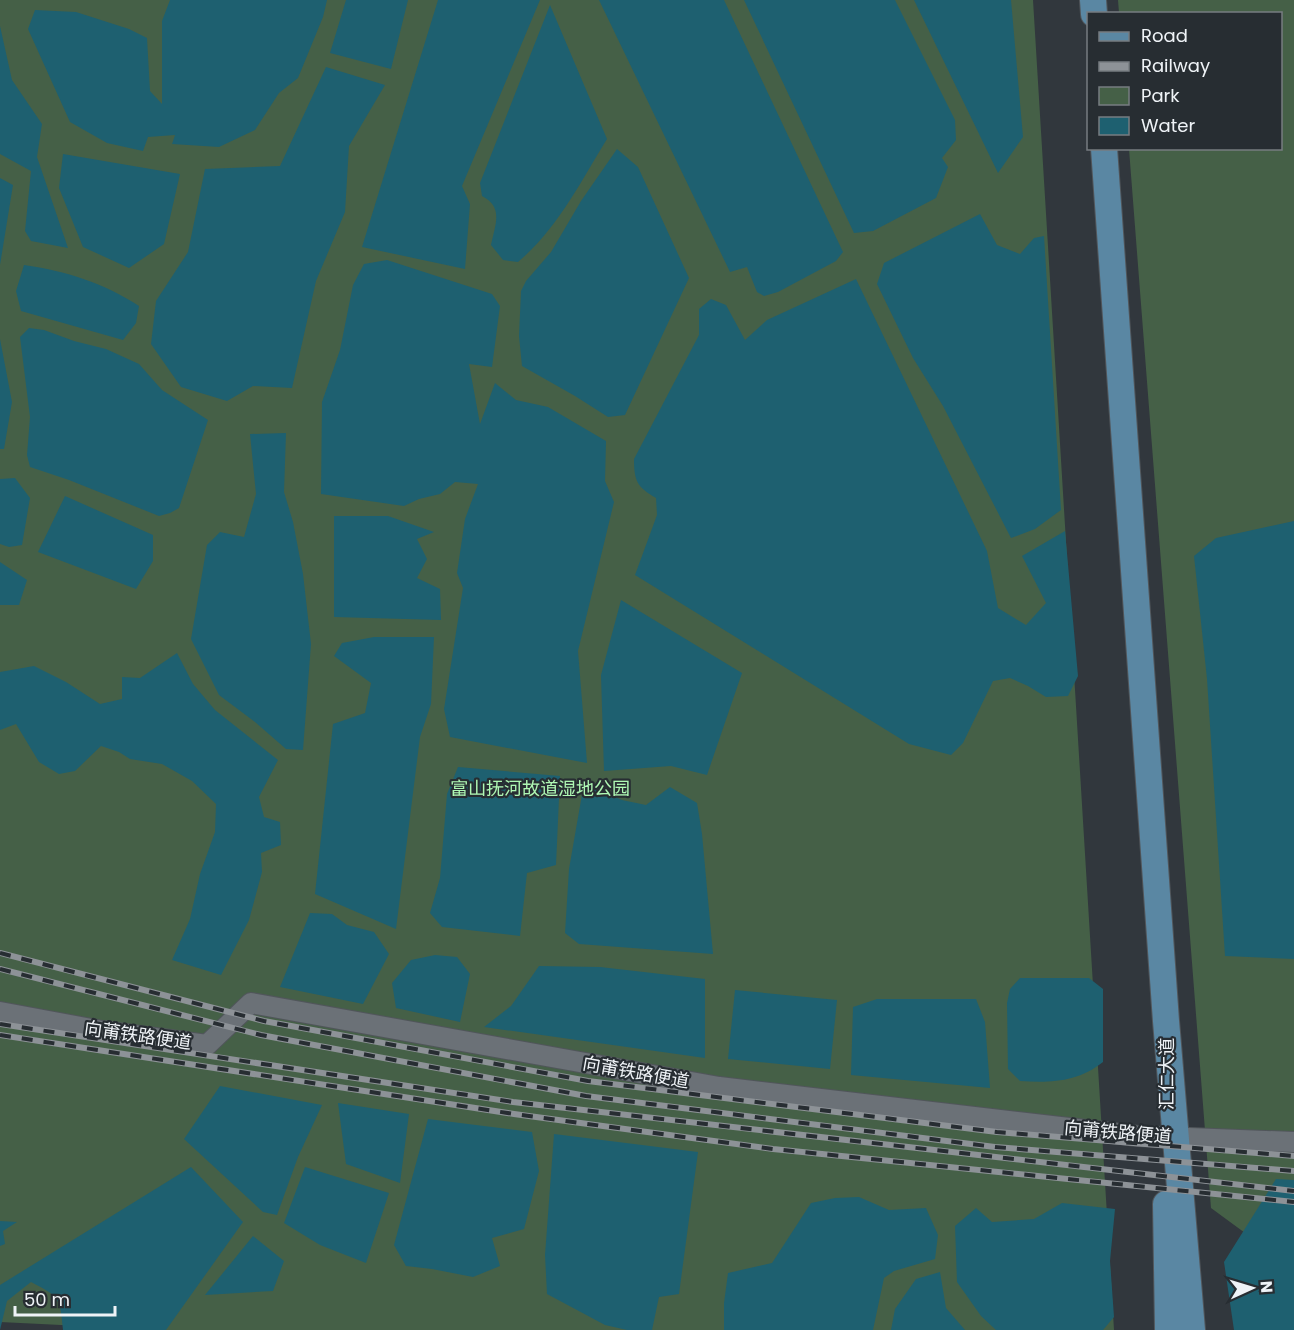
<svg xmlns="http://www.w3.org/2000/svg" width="1294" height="1330" font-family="Poppins,'Noto Sans SC',sans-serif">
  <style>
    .green { fill: #456047 }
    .water { fill: #1e6070 }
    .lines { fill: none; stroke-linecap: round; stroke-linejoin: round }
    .minor-casing { stroke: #51565b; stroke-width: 22 }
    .major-casing { stroke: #51565b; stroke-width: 28 }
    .minor { stroke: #6b7177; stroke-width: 20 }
    .major { stroke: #5a87a3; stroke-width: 26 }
    .rail-casing { stroke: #8d9297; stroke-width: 6 }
    .rail { stroke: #272d32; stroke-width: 4; stroke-dasharray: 11; stroke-linecap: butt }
    .labels { text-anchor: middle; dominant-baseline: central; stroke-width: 4.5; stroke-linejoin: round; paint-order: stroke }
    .park-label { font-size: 18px; fill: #aff8b4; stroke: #272d32 }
    .street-label { font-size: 18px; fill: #eff3f7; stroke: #272d32 }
  </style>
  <rect width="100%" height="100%" fill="#31373d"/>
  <!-- green -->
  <path class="green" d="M0 0H1033L1114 1330H163L0 1322Z
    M1118 0H1294V1269L1211 1208 1129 149 1280 148V14L1119 13Z"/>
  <!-- water -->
  <path class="water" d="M170 0H327L323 17 298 78 279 93 255 130 219 147 172 144 175 135 148 137 143 151 107 143 70 122 28 29 35 10 76 12 129 29 147 38 150 91 162 104V21Z
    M346 0H408L391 69 330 53Z
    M438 0H540L462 186 470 204 465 269 362 247Z
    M599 0H724L843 252 836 261 778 292 764 296 757 292 747 267 730 272Z
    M744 0H895L955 120 956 140 942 158 948 167 936 198 873 231 854 233Z
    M914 0H1011L1023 137 998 173Z
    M550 5 607 139C580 183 558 228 518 262L503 260 491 245C495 225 504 207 482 196L480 183Z
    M0 26 12 80 42 124 37 157 68 248 31 241 25 231 31 171 0 154Z
    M326 67 385 85 349 146 345 212 316 281 292 388 253 386 227 401 181 387 151 344 156 301 188 252 205 169 280 166Z
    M617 149 638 167 689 278 625 415 608 417 575 396 522 366 519 336 521 291 526 281 551 252 581 201Z
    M63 154 180 174 164 244 129 268 83 247 59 188Z
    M0 178 13 185 0 265Z
    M980 214 997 245 1020 254 1034 238 1044 236 1061 510 1035 529 1011 538 943 406 913 358 877 284 884 263Z
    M387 260 492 294 500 306 492 367 469 364 480 424 495 383 516 400 548 407 606 441 605 481 614 502 578 651 587 763 450 737 444 709 463 588 457 573 465 519 478 484 455 482 440 494 419 499 404 506 321 494 322 402 340 350 353 285 364 264Z
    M24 265C66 271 104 283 139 306L136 323 123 340 21 311 16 291Z
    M856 279 987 551 998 608 1026 625 1046 603 1022 556 1065 531 1078 676 1068 696 1046 697 1028 686 1010 678 993 681 963 743 951 755 909 744 635 575 657 515 656 498C637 487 634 481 634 459L699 335V309L711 299 726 305 745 340 767 320Z
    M29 328 44 330 74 341 106 349 139 364 162 390 208 420 179 508 170 513 159 516 69 480 30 467 27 455 30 417 20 337Z
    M0 339 12 402 4 449H0Z
    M286 433 284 492 293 522 303 574 311 644 303 750 286 749 255 722 219 695 191 639 207 545 220 532 244 537 256 494 250 434Z
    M15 478 30 498 22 545 9 547 0 544V479Z
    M65 496 153 535V561L136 589 38 552Z
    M334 516H388L434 532 417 539 427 559 417 578 440 589 441 620 334 617Z
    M1294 521V959L1225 956 1207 679 1194 556 1216 538Z
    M0 562 27 580 19 605H0Z
    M621 600 742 673 707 775 671 766 604 771 601 675Z
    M374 637H434L431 704 420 737 396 929 315 894 333 724 365 713 371 683 334 656 342 643Z
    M177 653 193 684 215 710 278 760 259 797 264 817 280 822 281 845 261 853 262 872 249 920 221 975 172 960 190 919 200 874 215 832 216 804 192 781 162 764 130 759 119 752 101 746 75 771 59 774 39 762 16 724 0 730V672L34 666 66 682 100 704 122 699V677L140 678Z
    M458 767 560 776 556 865 527 873 520 936 442 927 430 913 440 878 447 794Z
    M584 783 622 800 646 805 670 787 697 803 702 834 713 954 579 944 565 933 569 869Z
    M310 913 332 914 347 925 374 932 389 954 363 1004 280 987Z
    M435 955 457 957 470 974 460 1022 396 1008 392 983 411 960Z
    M539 966 600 967 705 979V1058L484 1027 511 1006Z
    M1020 978H1089L1103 989V1062C1078 1082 1051 1083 1020 1081L1008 1069 1007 1003 1010 989Z
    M735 990 837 1000 830 1069 728 1059Z
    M877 999H976L985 1022 990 1088 851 1075 853 1007Z
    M220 1086 322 1105 298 1157 277 1215 263 1212 184 1139Z
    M338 1103 409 1114 400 1183 346 1164Z
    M428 1119 532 1132 539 1171 524 1229 492 1238 500 1266 473 1277 432 1269 406 1266 394 1245Z
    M554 1134 698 1152 679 1294 659 1297 652 1330H627L605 1325 547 1294 545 1255Z
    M191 1167 243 1222 166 1330H63C60 1298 60 1297 31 1282L7 1301 0 1330V1285Z
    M305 1167 389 1193 366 1263 320 1245 284 1223Z
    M1276 1179 1294 1180V1330H1234L1224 1262Z
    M859 1197 889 1210 926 1208 938 1235 935 1259 894 1271 884 1278 873 1330H724V1303L728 1273 772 1263 811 1203 835 1198Z
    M1062 1203 1115 1209 1110 1261 1114 1317 1103 1330H996L981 1316 957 1282 955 1226 976 1208 992 1222 1034 1219Z
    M0 1221 17 1222 3 1231 5 1244 0 1246Z
    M253 1236 284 1261 273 1291 205 1295Z
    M940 1272 946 1308 965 1330H891L895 1309 916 1279Z"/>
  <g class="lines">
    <defs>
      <path id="minor" d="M0 1012 102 1031 207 1045 251 1003 719 1087 1138 1136 1294 1142"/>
      <path id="major" d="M1093 0 1094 14
        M1104 148 1166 1021 1192 1330
        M1166 1204 1168 1330"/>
    </defs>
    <!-- minor casing -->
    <use href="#minor" class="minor-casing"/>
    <!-- major casing -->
    <use href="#major" class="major-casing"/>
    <!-- minor -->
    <use href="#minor" class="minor"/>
    <!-- major -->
    <use href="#major" class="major"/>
    <defs>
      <path id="rail" d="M0 953 264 1021 588 1081 997 1132 1294 1156
        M0 969 261 1035 586 1096 995 1147 1294 1171
        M0 1024 513 1102 1294 1191
        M0 1035 514 1114 773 1149 1294 1202"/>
    </defs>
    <!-- rail casing -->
    <use href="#rail" class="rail-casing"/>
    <!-- rail -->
    <use href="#rail" class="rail"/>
  </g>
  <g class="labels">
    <!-- park labels -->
    <g class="park-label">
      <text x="540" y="788">富山抚河故道湿地公园</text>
    </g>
    <!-- street labels -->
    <g class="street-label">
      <text transform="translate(138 1035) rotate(8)">向莆铁路便道</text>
      <text transform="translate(636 1072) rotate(10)">向莆铁路便道</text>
      <text transform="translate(1166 1074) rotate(-90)">汇仁大道</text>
      <text transform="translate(1118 1132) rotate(5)">向莆铁路便道</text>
    </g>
  </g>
  <!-- legend -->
  <rect x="1087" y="12" width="195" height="138" fill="#272d32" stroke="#777c81" stroke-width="1.5"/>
  <rect x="1099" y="32" width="30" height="9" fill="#5a87a3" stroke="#777c81" stroke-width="1.5"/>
  <text x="1141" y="42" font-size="18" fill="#eff3f7">Road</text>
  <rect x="1099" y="62" width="30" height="9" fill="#8d9297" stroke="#777c81" stroke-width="1.5"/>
  <text x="1141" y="72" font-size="18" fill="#eff3f7">Railway</text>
  <rect x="1099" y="87" width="30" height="18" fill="#456047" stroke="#777c81" stroke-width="1.5"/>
  <text x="1141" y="102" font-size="18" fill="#eff3f7">Park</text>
  <rect x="1099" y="117" width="30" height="18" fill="#1e6070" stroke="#777c81" stroke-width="1.5"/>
  <text x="1141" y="132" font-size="18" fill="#eff3f7">Water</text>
  <!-- north arrow -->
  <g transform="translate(1252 1288) rotate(86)" stroke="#272d32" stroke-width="4.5" paint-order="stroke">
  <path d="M0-4.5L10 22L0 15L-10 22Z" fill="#eff3f7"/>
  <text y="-9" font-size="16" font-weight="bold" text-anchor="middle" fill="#eff3f7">N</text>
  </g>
  <!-- scale -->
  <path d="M15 1306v9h100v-9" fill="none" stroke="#eff3f7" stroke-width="3"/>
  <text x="24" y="1306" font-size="18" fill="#eff3f7" stroke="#272d32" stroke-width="4.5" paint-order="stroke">50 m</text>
</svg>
